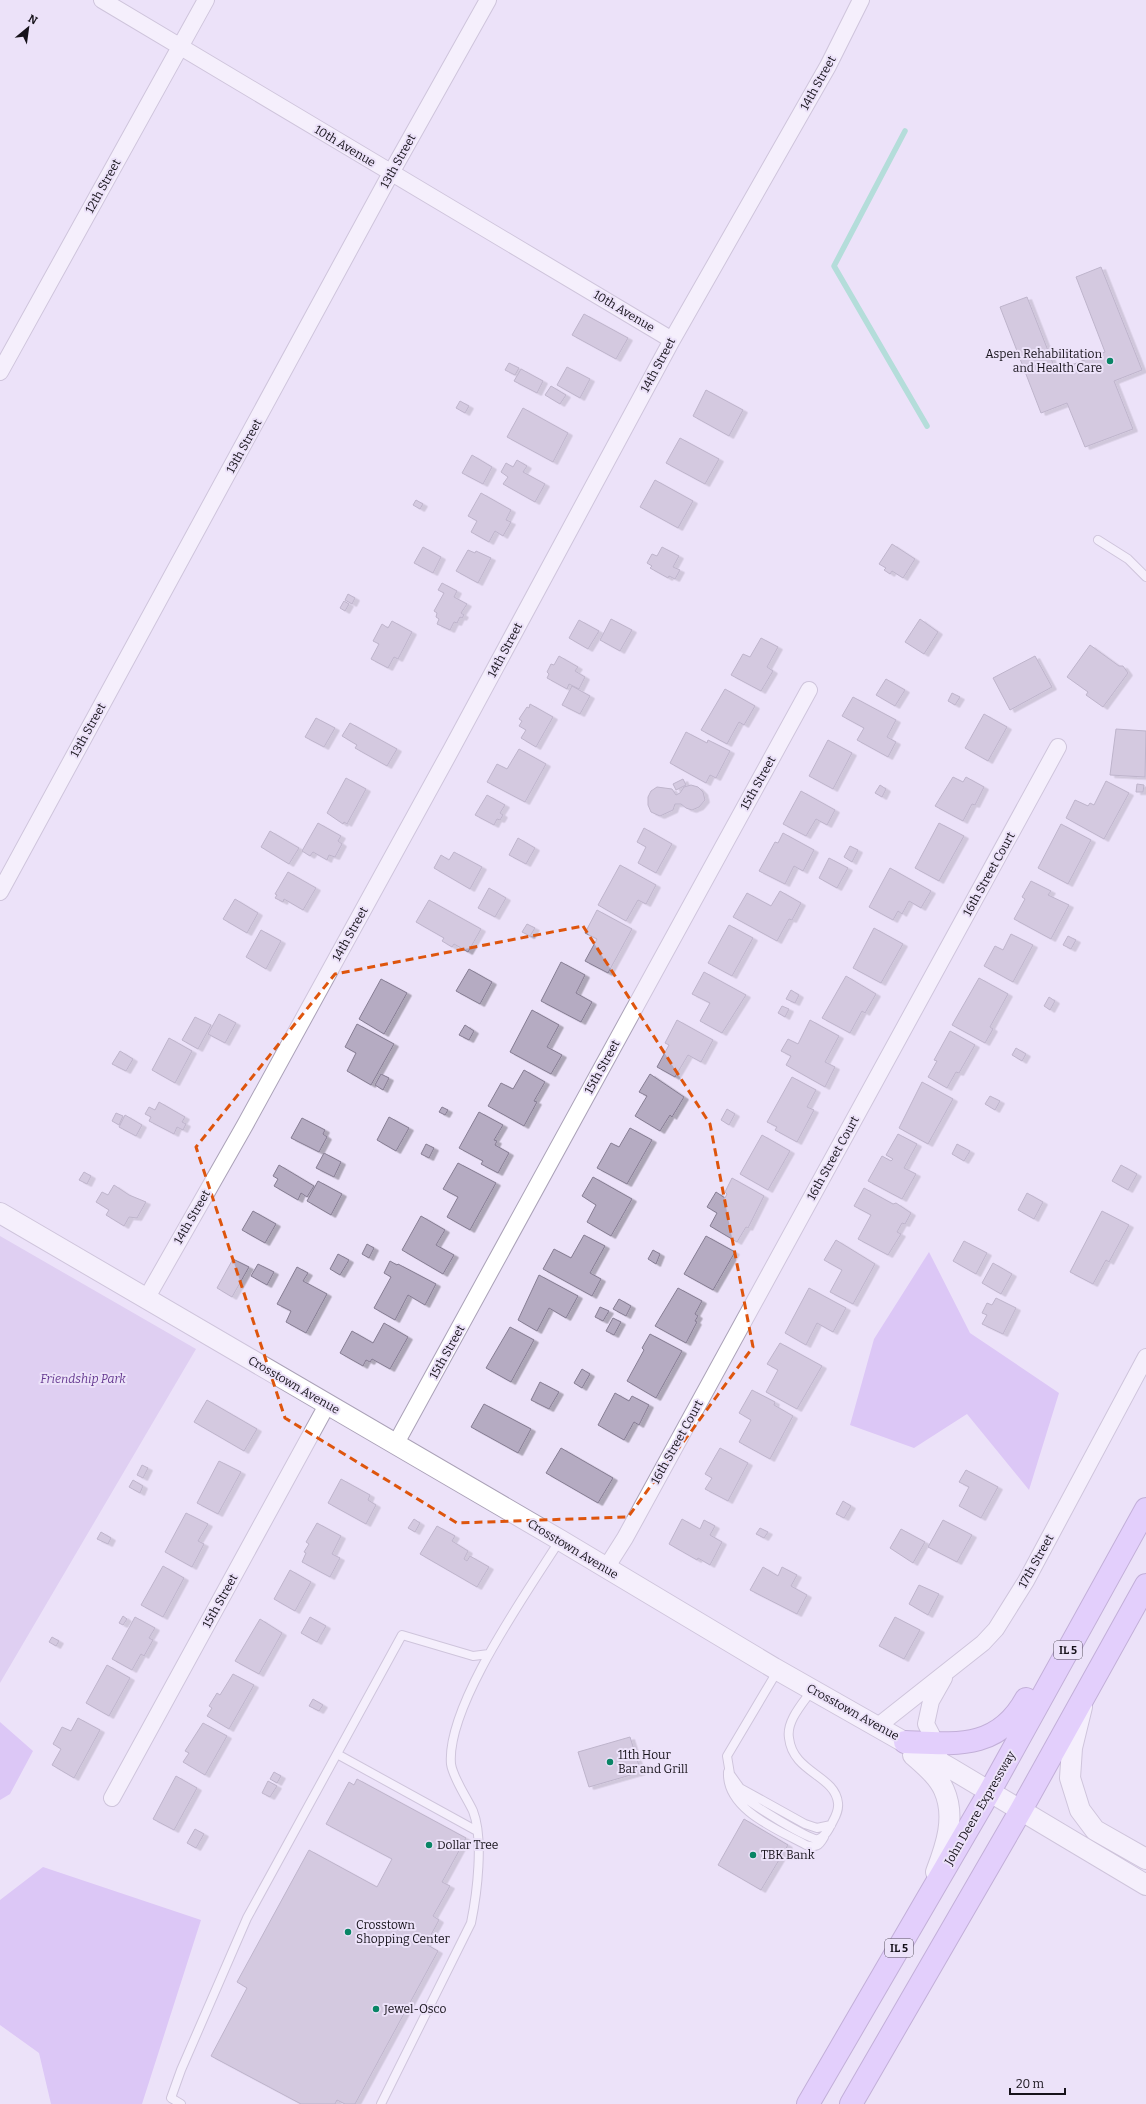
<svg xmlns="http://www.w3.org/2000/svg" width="1146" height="2104" font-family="Bitter,serif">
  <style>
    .green { fill: #ceb8e9 }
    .forest { fill: #c8a6f1 }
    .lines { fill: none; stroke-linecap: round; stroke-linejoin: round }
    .stream { stroke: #70d7b3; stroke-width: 5.5 }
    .building { fill: #b5abc2; stroke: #867d93; filter: url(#shadow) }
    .service-casing { stroke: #aaa1b7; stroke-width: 10 }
    .minor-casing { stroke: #aaa1b7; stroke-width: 18 }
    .tertiary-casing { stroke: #aaa1b7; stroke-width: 22 }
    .trunk-casing { stroke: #8e72af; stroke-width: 24 }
    .service { stroke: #fff; stroke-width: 8 }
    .minor { stroke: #fff; stroke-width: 16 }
    .tertiary { stroke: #fff; stroke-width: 20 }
    .trunk { stroke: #d8b8ff; stroke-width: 22 }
    .marked { fill: none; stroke: #de550d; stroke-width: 3; stroke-dasharray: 8 5; stroke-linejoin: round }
    .poi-dot { fill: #098565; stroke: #ece2f9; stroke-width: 1.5 }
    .labels { text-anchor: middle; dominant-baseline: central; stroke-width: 4; stroke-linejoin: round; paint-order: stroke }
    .shield { fill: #ece2f9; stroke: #56505d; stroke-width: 1 }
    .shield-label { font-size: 11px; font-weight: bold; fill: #16121a }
    .street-label { font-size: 12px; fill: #16121a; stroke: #ece2f9 }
    .poi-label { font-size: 12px; fill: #16121a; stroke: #ece2f9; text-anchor: start }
    .park-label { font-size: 12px; font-style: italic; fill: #663a91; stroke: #ece2f9 }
  </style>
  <defs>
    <filter id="shadow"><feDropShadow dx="4.5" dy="2.5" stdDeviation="0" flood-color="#0004"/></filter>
  </defs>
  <rect width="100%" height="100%" fill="#ece2f9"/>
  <!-- green -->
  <path class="green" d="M0 1236 196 1349 0 1683Z"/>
  <!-- forest -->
  <path class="forest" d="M929 1252 970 1333 1059 1393 1029 1490 967 1414 914 1448 850 1425 874 1339Z
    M0 1722 33 1751 10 1794 0 1800Z
    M43 1867 201 1920 142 2104H51L39 2053 0 2025V1900Z"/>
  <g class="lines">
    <!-- stream -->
    <path class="stream" d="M905 131 834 266 927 426"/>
  </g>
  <!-- building -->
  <path class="building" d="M1101 267 1142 370 1114 381 1133 429 1085 447 1067 403 1041 413 1000 307 1027 297 1056 371 1105 352 1076 277Z
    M584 314 628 338 616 359 572 335Z
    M509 363 519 368 515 375 505 370Z
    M567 367 590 379 580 398 557 385Z
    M521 369 543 381 537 393 514 381Z
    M551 386 566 395 560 404 545 395Z
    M706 390 743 410 729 436 693 416Z
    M460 401 469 406 465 413 456 408Z
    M523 408 568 433 553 462 507 437Z
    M680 438 719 459 705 484 666 463Z
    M472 455 492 467 483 484 462 473Z
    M517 460 527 466 523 472 545 484 535 502 503 484 508 477 501 472 506 463 513 467Z
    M655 480 693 501 678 528 640 507Z
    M481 493 511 510 506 520 511 522 503 536 495 531 489 542 471 532 477 521 468 516Z
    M416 500 423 504 420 509 413 505Z
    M892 544 915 559 903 578 892 571 890 574 884 570 886 568 879 564Z
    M423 547 441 557 433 573 414 563Z
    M662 547 679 556 673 567 680 570 675 579 669 576 668 578 650 568 652 566 647 563 652 554 657 556Z
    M468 550 475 553 476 551 491 558 478 583 456 571Z
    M442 583 457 591 454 597 467 604 461 613 464 615 462 618 460 617 457 623 454 622 450 630 437 624 439 619 436 617 437 613 434 611 444 593 438 590Z
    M348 594 355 598 352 604 345 600Z
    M344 601 349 604 345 611 340 608Z
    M611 619 632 630 620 651 600 640Z
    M920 619 938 632 924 654 905 642Z
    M579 620 599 631 588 649 569 638Z
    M392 621 412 632 398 659 394 657 388 668 371 659 379 644 373 641 382 624 388 628Z
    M761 638 778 647 767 667 773 671 761 691 731 675 743 654 750 657Z
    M1090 645 1119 666H1123L1128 673 1103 707 1086 695 1088 692 1067 677Z
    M559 656 578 667 575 671 585 677 579 689 569 684 567 689 547 678 549 674 547 672 551 664 554 665Z
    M1035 656 1052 687 1010 710 993 678Z
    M886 679 905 690 895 706 876 695Z
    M572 686 590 696 580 714 562 705Z
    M725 689 755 706 744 725 739 722 727 744 701 730Z
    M952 693 960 697 955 705 948 701Z
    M853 697 896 720 887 737 896 742 888 757 857 740 864 728 842 716Z
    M530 704 553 717 536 747 521 738 526 730 519 726 522 721 519 719 527 707 529 708Z
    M984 714 1007 727 988 761 965 748Z
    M316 718 335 728 324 747 305 737Z
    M350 723 397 749 387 766 355 748 357 745 342 736Z
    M1116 729 1146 731 1145 777 1110 775Z
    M686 732 707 743 708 740 730 751 716 778 710 775 706 783 670 763Z
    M828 740 852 753 833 789 809 776Z
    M519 749 546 764 525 802 487 782 497 764 507 769Z
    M953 777 963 782 966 777 984 787 975 805 972 804 963 821 935 806Z
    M346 778 366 789 347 824 344 822 343 824 327 813Z
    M683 779 686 785 676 790 673 784Z
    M1106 781 1129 793 1104 839 1066 818 1075 800 1088 806 1090 803 1094 805Z
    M1137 784 1144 785 1143 792H1136Z
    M691 785 698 787 703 792 705 800 699 807 692 810 686 808 681 804H675L673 810 660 816 651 812 648 805V797L651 791 657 787 672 789 676 795 680 793 684 787Z
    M880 785 886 789 882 797 875 793Z
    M801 791 835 810 827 825 816 819 806 836 783 824Z
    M487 795 505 805 500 813 503 815 500 820 497 819 494 825 475 815Z
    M318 823 341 836 338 841 342 844 335 857 329 855 327 860 313 852 310 856 302 851Z
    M939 823 964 836 939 881 915 868Z
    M1061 824 1091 840 1068 884 1038 868Z
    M644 828 672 844 656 873 638 863 646 847 637 842Z
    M270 831 299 848 289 864 261 847Z
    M783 833 814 850 803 871 794 866 785 884 759 871 775 842 778 843Z
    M518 838 535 848 526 864 509 855Z
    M850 846 858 850 852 862 844 857Z
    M454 852 482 867 470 889 434 868 441 855 449 860Z
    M829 858 848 868 837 888 819 878Z
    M620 865 656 885 646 904 638 900 626 921 598 905Z
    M890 868 931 891 921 908 909 901 902 914 898 911 893 920 869 907Z
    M288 872 316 888 303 910 284 899 283 902 275 898 277 895 275 894Z
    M1031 881 1051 891 1048 895 1069 905 1051 939 1014 919 1025 899 1022 897Z
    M489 888 506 898 495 917 478 908Z
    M780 891 801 903 792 920 789 919 777 941 733 917 747 893 771 906Z
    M235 899 258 913 247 933 223 919Z
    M429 900 481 929 468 952 454 944 452 947 442 941 444 938 416 922Z
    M597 910 632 929 608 973 585 961 597 939 585 933Z
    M527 924 535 928 530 936 522 932Z
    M729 925 753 938 732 976 708 963Z
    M874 928 903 944 881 983 853 968Z
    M261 930 281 941 266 969 246 957Z
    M1011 934 1033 945 1013 982 984 966 995 946 1003 950Z
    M1068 936 1076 940 1071 949 1063 945Z
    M561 962 585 975 576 993 592 1002 581 1022 541 1001Z
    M469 969 492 982 480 1004 456 991Z
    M704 972 746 995 722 1033 700 1021 710 1003 692 994Z
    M846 976 876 994 865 1013 862 1011 850 1033 822 1018Z
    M979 978 1008 994 990 1027 993 1029 985 1043 952 1025Z
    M381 979 407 993 384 1034 359 1019Z
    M791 990 799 995 795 1003 786 999Z
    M1049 997 1055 1001 1050 1010 1044 1006Z
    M782 1006 789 1009 785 1017 778 1013Z
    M532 1010 559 1025 547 1047 562 1055 551 1074 510 1052Z
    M219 1014 236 1023 225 1043 208 1034Z
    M195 1017 211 1025 198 1049 182 1040Z
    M677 1020 713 1040 701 1062 688 1055 675 1077 657 1067 669 1045 665 1043Z
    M810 1020 839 1036 825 1062 835 1067 825 1087 786 1065 791 1056 781 1051 788 1039 798 1044Z
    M357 1024 394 1044 371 1085 347 1071 356 1053 345 1047Z
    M465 1025 474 1031 469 1040 459 1035Z
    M950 1031 975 1045 959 1073 956 1072 947 1088 928 1077 937 1061 934 1060Z
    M169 1038 192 1051 175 1083 152 1070Z
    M1016 1048 1026 1054 1022 1061 1012 1055Z
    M120 1051 133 1059 126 1071 112 1064Z
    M524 1070 545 1082 534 1101 537 1102 524 1126 488 1106 501 1083 513 1089Z
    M381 1074 389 1078 383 1090 375 1085Z
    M650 1074 684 1097 672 1117 670 1115 660 1131 635 1116 647 1096 639 1092Z
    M792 1077 816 1090 807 1107 814 1110 797 1142 775 1130 777 1127 767 1122Z
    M922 1082 953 1099 928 1144 899 1128Z
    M990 1096 1000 1101 995 1110 985 1104Z
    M159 1102 185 1117 182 1122 186 1124 183 1130 177 1127 174 1134 149 1121 151 1117 145 1114 149 1107 155 1110Z
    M442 1107 448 1110 445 1115 439 1112Z
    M727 1109 735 1114 729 1125 721 1120Z
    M479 1112 503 1125 494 1140 497 1141 495 1145 509 1153 498 1173 481 1164 483 1161 459 1148Z
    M116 1113 123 1116 119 1125 112 1121Z
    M125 1115 142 1125 136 1136 119 1127Z
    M389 1117 409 1128 396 1151 377 1140Z
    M302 1118 325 1130 323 1134 327 1137 319 1152 291 1138Z
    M630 1128 652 1140 627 1184 597 1168 611 1143 619 1147Z
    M898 1134 917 1144 904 1168 916 1174 902 1199 868 1181 882 1156 891 1161 893 1159 886 1155Z
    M762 1135 790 1151 768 1190 740 1174Z
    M426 1144 434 1148 429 1158 421 1154Z
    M957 1144 970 1151 964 1161 952 1154Z
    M324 1153 341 1162 334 1177 316 1168Z
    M458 1163 496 1183 470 1230 447 1217 458 1197 443 1189Z
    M279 1165 314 1186 307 1197 301 1193 298 1200 274 1186 278 1179 273 1176Z
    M1121 1165 1137 1174 1128 1190 1112 1181Z
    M84 1172 91 1176 87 1184 79 1180Z
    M593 1177 632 1199 611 1236 587 1222 596 1205 582 1196Z
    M732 1178 764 1196 748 1228 746 1227 737 1242 710 1226 717 1213 707 1207 716 1192 725 1198 727 1194 725 1192Z
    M318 1181 342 1194 331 1215 307 1201Z
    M114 1185 129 1195 146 1202 137 1218 129 1217 124 1226 106 1215 109 1210 96 1202 102 1192 108 1195Z
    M864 1188 893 1204 896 1203 911 1213 905 1224 902 1223 897 1232 901 1234 888 1255 858 1239 871 1215 854 1206Z
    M1027 1193 1043 1202 1034 1219 1018 1210Z
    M253 1211 276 1224 265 1243 242 1230Z
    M1102 1211 1129 1225 1109 1262 1106 1260 1093 1284 1070 1272Z
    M421 1216 445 1230 436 1245 454 1255 443 1274 402 1250Z
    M584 1235 605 1246 590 1273 601 1279 592 1296 543 1269 554 1249 571 1258Z
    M706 1236 735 1252 713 1290 684 1274Z
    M836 1240 875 1264 853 1304 830 1292 842 1270 824 1260Z
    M964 1241 987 1253 976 1274 953 1261Z
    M367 1244 374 1248 369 1258 362 1254Z
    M653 1250 660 1254 656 1264 648 1259Z
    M338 1254 349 1260 340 1275 330 1269Z
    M233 1259 249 1267 232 1297 217 1288Z
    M390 1261 397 1265 398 1264 436 1284 425 1305 408 1295 395 1320 374 1308 391 1277 384 1273Z
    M993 1263 1012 1274 1001 1294 982 1283Z
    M258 1264 274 1272 267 1285 251 1276Z
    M297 1267 308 1273 303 1281 327 1294 306 1333 286 1322 291 1311 277 1304Z
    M539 1275 578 1296 566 1318 549 1308 537 1331 518 1320Z
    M678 1288 702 1301 695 1314 698 1316 695 1321 697 1322 686 1343 655 1326Z
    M809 1288 846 1308 833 1332 817 1323 806 1345 785 1333Z
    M996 1298 1016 1308 1003 1334 982 1324 987 1315 982 1313 987 1303 992 1305Z
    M619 1299 631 1306 626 1316 613 1309Z
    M600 1307 609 1311 603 1321 595 1317Z
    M613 1318 621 1322 614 1335 606 1331Z
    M384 1323 408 1337 390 1369 372 1359 370 1362 366 1360 363 1366 340 1353 352 1331 373 1343Z
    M510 1327 534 1340 511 1382 486 1368Z
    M650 1334 682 1351 656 1398 627 1381 644 1350 642 1348Z
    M780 1343 822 1366 797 1409 766 1392 778 1370 767 1364Z
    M582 1369 590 1374 582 1388 574 1383Z
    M540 1382 559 1392 549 1409 531 1400Z
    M752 1390 775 1402 774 1405 793 1416 770 1459 739 1442 751 1420 739 1413Z
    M615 1393 629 1401 632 1396 649 1405 639 1425 634 1422 624 1440 598 1425Z
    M207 1400 257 1429 244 1451 194 1422Z
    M484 1404 531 1429 518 1453 471 1427Z
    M561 1448 613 1478 598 1503 546 1473Z
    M720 1448 748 1463 728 1501 705 1489 712 1478 705 1474Z
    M219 1461 241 1472 218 1514 197 1503Z
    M142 1465 148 1468 143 1478 137 1475Z
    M966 1470 998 1487 981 1518 959 1506 969 1487 959 1482Z
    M341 1479 370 1495 368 1500 376 1505 366 1524 328 1503Z
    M133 1480 143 1486 140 1493 129 1487Z
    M843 1501 851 1506 844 1518 836 1514Z
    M186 1513 208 1524 198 1541 204 1544 192 1567 165 1552Z
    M414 1519 420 1523 415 1532 408 1528Z
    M682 1519 700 1529 704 1520 715 1526 710 1535 722 1542 710 1565 698 1558 697 1560 669 1544Z
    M943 1520 972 1535 957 1562 928 1547Z
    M317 1523 341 1536 332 1554 340 1558 330 1577 302 1562 306 1553 304 1552 309 1544 306 1542Z
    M437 1526 455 1536 452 1541 468 1551 464 1559 467 1561 470 1556 489 1567 477 1587 420 1554Z
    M760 1528 768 1532 764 1538 756 1534Z
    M901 1529 925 1542 913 1563 890 1548Z
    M101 1532 111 1538 108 1544 97 1539Z
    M163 1566 184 1578 163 1617 141 1605Z
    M763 1567 778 1576 782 1567 797 1575 791 1586 807 1595 797 1614 750 1590Z
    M290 1570 311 1582 295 1611 274 1599Z
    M919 1585 939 1594 928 1615 909 1604Z
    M123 1616 127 1619 123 1625 119 1623Z
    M135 1617 155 1628 149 1638 153 1640 144 1656 141 1654 132 1670 112 1659Z
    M310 1617 326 1626 317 1642 301 1633Z
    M895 1617 920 1630 904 1659 879 1646Z
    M260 1619 282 1633 259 1674 235 1661Z
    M52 1637 59 1641 56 1646 49 1642Z
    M107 1665 130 1678 109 1716 86 1703Z
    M233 1674 254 1685 229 1729 207 1716 212 1708 209 1706 217 1693 220 1695Z
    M313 1699 323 1705 319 1711 309 1706Z
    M78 1718 100 1730 74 1778 52 1765 61 1749 53 1744 62 1727 71 1731Z
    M203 1723 227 1736 205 1775 183 1762 189 1753 185 1751Z
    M630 1737 641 1772 589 1787 578 1752Z
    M274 1772 281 1776 277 1783 270 1779Z
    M176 1776 197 1788 174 1830 153 1819Z
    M357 1779 466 1838 442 1882 450 1886 433 1916 439 1920 426 1944 438 1951 355 2104H345L337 2100 335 2104H301L211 2056 247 1988 237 1982 309 1850 377 1887 392 1859 326 1824 349 1782 354 1785Z
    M268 1781 277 1786 270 1797 262 1793Z
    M744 1819 788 1845 761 1890 718 1865Z
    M195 1829 204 1834 196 1848 187 1843Z"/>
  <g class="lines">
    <defs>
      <path id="service" d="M1098 540 1128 559 1146 577
        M778 1670 727 1756 730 1774 740 1788 805 1824 817 1828 831 1825
        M337 1754 477 1831
        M728 1772C726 1810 779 1830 806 1845 816 1848 819 1846 824 1837
        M735 1783C737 1787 740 1792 743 1796 751 1804 810 1841 818 1839 825 1837 829 1829 832 1823 835 1817 839 1811 838 1803 835 1775 793 1773 789 1738 786 1721 803 1703 812 1690
        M181 2104 171 2098 181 2070 247 1918 402 1635 473 1656 489 1654
        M381 2104 471 1923C477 1894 484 1839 473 1811 467 1798 453 1778 451 1764 446 1706 528 1591 560 1540"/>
      <path id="minor" d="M102 0 672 340
        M0 372 206 0
        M0 892 391 173 488 0
        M146 1299 245 1125 451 750 672 340 828 66 861 0
        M395 1445 809 690
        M606 1568 625 1538 1058 747
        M878 1726 983 1643 996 1629 1026 1581 1146 1357
        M940 1751 926 1724 931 1701 944 1678
        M112 1798 327 1405"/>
      <path id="tertiary" d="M0 1213 560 1540 774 1668 950 1768 1146 1885
        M1082 1707 1072 1748 1070 1778 1080 1810 1095 1830 1146 1859
        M913 1755C924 1765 938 1776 944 1790 956 1817 946 1846 936 1872"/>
      <path id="trunk" d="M905 1742C956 1744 998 1750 1026 1699
        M808 2104 990 1791 1146 1509
        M851 2104 1021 1810 1146 1585"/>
    </defs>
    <!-- service casing -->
    <use href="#service" class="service-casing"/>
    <!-- minor casing -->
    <use href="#minor" class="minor-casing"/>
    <!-- tertiary casing -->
    <use href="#tertiary" class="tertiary-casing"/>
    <!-- trunk casing -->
    <use href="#trunk" class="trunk-casing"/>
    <!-- service -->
    <use href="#service" class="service"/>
    <!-- minor -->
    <use href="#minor" class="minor"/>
    <!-- tertiary -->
    <use href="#tertiary" class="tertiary"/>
    <!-- trunk -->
    <use href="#trunk" class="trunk"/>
  </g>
  <!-- marked area -->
  <path d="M0 0H1146V2104H0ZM583 926 710 1124 753 1347 628 1517 457 1523 285 1418 196 1147 335 974Z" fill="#ece2f9" fill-opacity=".55" fill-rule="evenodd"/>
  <path class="marked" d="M583 926 710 1124 753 1347 628 1517 457 1523 285 1418 196 1147 335 974Z"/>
  <!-- markers -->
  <g class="poi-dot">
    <circle cx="1110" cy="361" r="4"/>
    <circle cx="610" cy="1762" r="4"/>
    <circle cx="429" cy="1845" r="4"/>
    <circle cx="753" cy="1855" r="4"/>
    <circle cx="348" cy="1932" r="4"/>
    <circle cx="376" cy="2009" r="4"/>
  </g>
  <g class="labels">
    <!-- shield labels -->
    <g class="shield">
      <rect x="1054" y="1641" width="28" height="18" rx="3"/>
      <rect x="885" y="1939" width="28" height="18" rx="3"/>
    </g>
    <g class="shield-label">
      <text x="1068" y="1650">IL 5</text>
      <text x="899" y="1948">IL 5</text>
    </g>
    <!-- street labels -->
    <g class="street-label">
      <text transform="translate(818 83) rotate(-61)">14th Street</text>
      <text transform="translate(345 146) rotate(31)">10th Avenue</text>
      <text transform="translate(398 161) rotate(-61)">13th Street</text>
      <text transform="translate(103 186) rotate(-61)">12th Street</text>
      <text transform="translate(624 311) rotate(31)">10th Avenue</text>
      <text transform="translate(658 365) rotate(-62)">14th Street</text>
      <text transform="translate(244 446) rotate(-61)">13th Street</text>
      <text transform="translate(505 650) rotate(-62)">14th Street</text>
      <text transform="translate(88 730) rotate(-61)">13th Street</text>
      <text transform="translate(758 783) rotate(-61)">15th Street</text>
      <text transform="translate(989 874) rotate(-61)">16th Street Court</text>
      <text transform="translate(350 934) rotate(-61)">14th Street</text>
      <text transform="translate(602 1067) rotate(-61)">15th Street</text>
      <text transform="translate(833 1158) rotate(-61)">16th Street Court</text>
      <text transform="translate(192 1217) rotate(-60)">14th Street</text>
      <text transform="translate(447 1352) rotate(-61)">15th Street</text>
      <text transform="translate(294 1385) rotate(30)">Crosstown Avenue</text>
      <text transform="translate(677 1442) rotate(-61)">16th Street Court</text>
      <text transform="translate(573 1549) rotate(31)">Crosstown Avenue</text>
      <text transform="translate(1036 1561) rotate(-61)">17th Street</text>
      <text transform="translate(220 1601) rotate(-61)">15th Street</text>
      <text transform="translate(853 1712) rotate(29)">Crosstown Avenue</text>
      <text transform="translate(980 1808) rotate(-60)">John Deere Expressway</text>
    </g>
    <!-- poi labels -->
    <g class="poi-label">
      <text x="1102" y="354" text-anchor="end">Aspen Rehabilitation<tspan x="1102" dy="14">and Health Care</tspan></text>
      <text x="618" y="1755">11th Hour<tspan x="618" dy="14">Bar and Grill</tspan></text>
      <text x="437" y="1845">Dollar Tree</text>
      <text x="761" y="1855">TBK Bank</text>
      <text x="356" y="1925">Crosstown<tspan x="356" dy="14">Shopping Center</tspan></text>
      <text x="384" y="2009">Jewel-Osco</text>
    </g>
    <!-- park labels -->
    <g class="park-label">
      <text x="83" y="1379">Friendship Park</text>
    </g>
  </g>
  <!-- north arrow -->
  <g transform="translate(28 28) rotate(29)" stroke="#ece2f9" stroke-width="3" paint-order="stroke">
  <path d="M0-3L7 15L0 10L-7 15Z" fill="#16121a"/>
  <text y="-6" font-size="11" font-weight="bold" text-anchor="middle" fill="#16121a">N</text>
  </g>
  <!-- scale -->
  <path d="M1010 2088v6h55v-6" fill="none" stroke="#16121a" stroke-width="2"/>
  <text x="1016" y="2088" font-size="12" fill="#16121a" stroke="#ece2f9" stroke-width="3" paint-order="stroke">20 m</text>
</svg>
